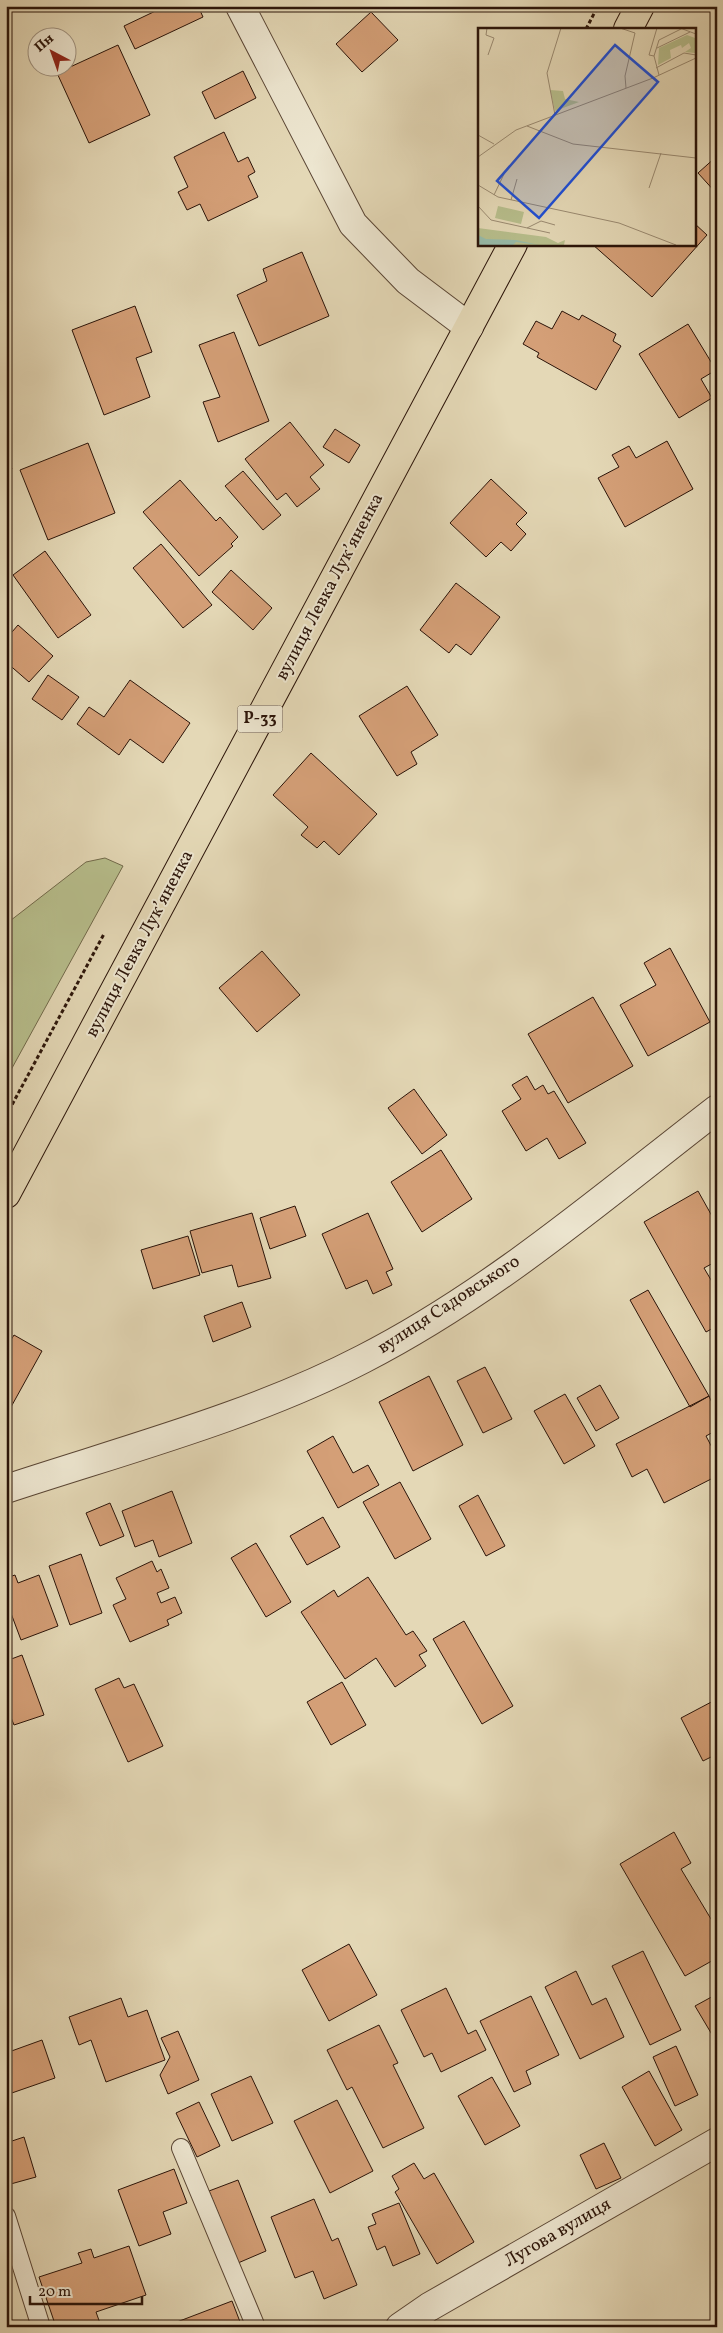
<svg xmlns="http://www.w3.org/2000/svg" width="723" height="2333" font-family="Vollkorn,serif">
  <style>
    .green { fill: #b7be8c; stroke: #71694a }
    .building { fill: #d49f77; stroke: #2b1409 }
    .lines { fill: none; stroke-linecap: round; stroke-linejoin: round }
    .service-casing { stroke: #594534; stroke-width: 20 }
    .minor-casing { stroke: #594534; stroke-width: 30 }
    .primary-casing { stroke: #2b1409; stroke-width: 30 }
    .path { stroke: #2b1409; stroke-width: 3; stroke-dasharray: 4 2.5; stroke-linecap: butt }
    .service { stroke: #ede6d0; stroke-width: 18 }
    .minor { stroke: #ede6d0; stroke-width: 28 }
    .primary { stroke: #e4d8b6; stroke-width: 28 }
    .labels { text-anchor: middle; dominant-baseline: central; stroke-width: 4; stroke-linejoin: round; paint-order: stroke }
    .shield { fill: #ede6d0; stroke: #655345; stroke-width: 1 }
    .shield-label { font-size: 16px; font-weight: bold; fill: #2b1409 }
    .street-label { font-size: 18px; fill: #2b1409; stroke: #ede6d0 }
    .inset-road { fill: none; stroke: #9a8a71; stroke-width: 1 }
    .view { fill: #1d4ed8; fill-opacity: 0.15; stroke: #1d4ed8; stroke-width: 2.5 }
    .inset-edge { fill: none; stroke: #2b1409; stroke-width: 2.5 }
  </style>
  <rect width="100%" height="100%" fill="#e4d8b6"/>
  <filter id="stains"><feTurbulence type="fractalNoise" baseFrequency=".004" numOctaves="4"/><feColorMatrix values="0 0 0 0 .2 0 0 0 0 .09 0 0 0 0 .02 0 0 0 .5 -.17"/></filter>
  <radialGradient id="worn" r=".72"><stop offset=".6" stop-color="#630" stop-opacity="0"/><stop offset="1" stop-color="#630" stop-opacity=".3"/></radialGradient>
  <!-- green -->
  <path class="green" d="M105 858 123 866 6 1079V924L86 862Z"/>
  <!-- building -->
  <path class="building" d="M166 6H198L203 17 135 49 124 26Z
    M371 12 398 40 362 72 336 44Z
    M118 45 150 115 89 143 57 73Z
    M243 71 256 98 215 119 202 92Z
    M224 132 238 162 248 157 255 172 248 176 258 197 208 221 200 204 187 210 178 192 188 187 174 157Z
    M717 156V194L698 173Z
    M694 223 707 235 652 297 592 244H694Z
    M302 252 329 316 259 346 237 295 267 281 263 269Z
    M135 306 152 352 136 358 150 397 104 415 72 330Z
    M562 311 579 320 582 315 616 334 613 341 621 346 596 390 537 357 539 353 523 344 536 321 552 329Z
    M688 324 716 370 701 379 712 398 679 418 639 354Z
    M234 332 269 421 218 442 203 402 220 397 199 345Z
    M290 422 324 465 310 477 320 489 297 507 286 493 277 500 245 459Z
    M335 429 360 445 349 463 323 447Z
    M667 441 693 489 625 527 598 478 619 467 612 455 629 446 636 458Z
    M88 443 115 513 48 540 20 470Z
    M6 451 12 469 6 471Z
    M243 471 281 515 263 530 225 486Z
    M491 479 527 513 516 524 526 534 511 551 501 542 486 557 450 523Z
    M180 480 216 521 220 517 238 537 231 544 233 546 199 576 143 512Z
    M161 544 212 605 183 628 133 568Z
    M45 551 91 615 58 638 13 575Z
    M231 570 272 608 253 630 212 592Z
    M456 583 500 617 471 655 456 644 449 653 420 630Z
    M18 625 53 656 29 682 6 662V639Z
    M48 675 79 697 62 720 32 699Z
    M130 680 190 723 163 763 130 739 119 755 77 724 89 707 104 717Z
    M407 686 438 735 411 752 417 764 397 776 359 716Z
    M311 753 377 814 339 855 324 841 317 848 301 835 308 827 273 795Z
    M670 948 710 1022 648 1056 620 1005 656 985 644 963Z
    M262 951 300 995 257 1032 219 988Z
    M593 997 633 1066 568 1103 528 1034Z
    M527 1076 535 1090 543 1085 548 1094 554 1091 586 1143 559 1159 547 1138 526 1151 502 1111 521 1099 512 1085Z
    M414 1089 447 1135 422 1154 388 1108Z
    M441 1150 472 1199 422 1232 391 1182Z
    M698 1191 717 1225V1261L704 1268 717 1290V1326L706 1332 644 1222Z
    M295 1206 306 1236 270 1249 260 1218Z
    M252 1213 271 1278 238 1287 232 1265 202 1273 190 1231Z
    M368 1213 393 1269 386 1272 392 1285 373 1294 367 1280 346 1289 322 1234Z
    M188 1236 200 1275 153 1289 141 1250Z
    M648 1290 709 1396 690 1407 630 1300Z
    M242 1302 251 1327 213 1342 204 1316Z
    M14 1335 42 1351 6 1416V1348Z
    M485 1367 512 1419 483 1433 457 1381Z
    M429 1376 463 1445 413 1471 379 1402Z
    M600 1385 619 1418 596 1431 577 1398Z
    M565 1394 595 1446 564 1464 534 1411Z
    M709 1396 717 1414V1430L706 1436 717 1457V1476L664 1503 647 1469 632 1477 616 1444Z
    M333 1436 353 1473 368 1465 379 1485 338 1508 307 1451Z
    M400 1482 431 1539 395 1559 363 1502Z
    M172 1491 192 1543 159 1557 153 1540 135 1547 122 1511Z
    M478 1495 505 1546 486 1556 459 1506Z
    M110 1503 124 1536 100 1546 86 1513Z
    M323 1517 340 1547 307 1565 290 1536Z
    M256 1543 291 1602 266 1617 231 1558Z
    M81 1554 102 1613 70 1625 49 1566Z
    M152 1561 157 1572 161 1569 169 1588 157 1593 161 1603 175 1597 182 1613 167 1620 169 1625 130 1642 113 1605 126 1599 116 1578Z
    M15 1575 18 1583 39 1575 58 1626 21 1640 6 1600V1578Z
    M368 1577 406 1635 413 1631 427 1651 419 1655 426 1666 395 1687 376 1658 345 1679 301 1612 334 1590 338 1597Z
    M464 1621 513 1706 482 1724 433 1639Z
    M22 1655 44 1715 14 1725 10 1715 6 1717V1661Z
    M119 1678 124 1688 134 1684 163 1746 128 1762 95 1689Z
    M342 1682 366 1725 331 1745 307 1702Z
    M717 1699V1754L703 1761 681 1718Z
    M674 1832 691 1863 681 1869 717 1929V1958L685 1976 620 1864Z
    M349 1944 377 1995 329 2021 302 1970Z
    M643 1951 681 2030 650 2045 612 1966Z
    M576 1971 592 2005 606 1998 624 2037 580 2059 545 1987Z
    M446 1988 468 2034 476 2030 486 2050 441 2072 432 2053 424 2057 401 2010Z
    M717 1994V2043L695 2006Z
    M531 1996 559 2055 526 2071 531 2084 514 2092 480 2021Z
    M121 1998 128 2017 147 2010 165 2060 106 2082 91 2040 79 2045 69 2017Z
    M379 2025 398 2063 393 2065 424 2128 383 2148 352 2087 347 2090 327 2050Z
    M178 2031 199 2080 168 2094 160 2075 170 2057 161 2038Z
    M42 2040 55 2078 6 2095V2053Z
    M676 2046 698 2095 675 2106 653 2057Z
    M649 2071 682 2130 655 2146 622 2087Z
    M251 2076 273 2123 232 2141 211 2094Z
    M492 2077 520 2126 485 2145 458 2096Z
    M337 2100 373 2171 330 2193 294 2121Z
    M199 2102 220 2146 197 2157 176 2113Z
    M24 2137 36 2177 7 2185 6 2143Z
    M604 2143 621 2178 596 2189 580 2155Z
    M414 2163 424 2179 434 2173 474 2242 437 2264 395 2192 399 2189 392 2176Z
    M174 2169 187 2203 163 2212 171 2234 139 2246 118 2190Z
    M238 2180 266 2251 238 2263 209 2191Z
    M314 2199 332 2241 338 2238 357 2285 324 2299 313 2271 295 2278 271 2217Z
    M399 2203 420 2254 393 2266 385 2246 377 2250 368 2227 376 2224 372 2214Z
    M129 2246 146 2295 96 2312 101 2326 56 2327 39 2277 82 2263 78 2253 91 2249 94 2258Z
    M232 2301 242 2327H170L169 2325Z"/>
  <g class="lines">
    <defs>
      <path id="service" d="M181 2148 256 2327
        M6 2216 41 2327"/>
      <path id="minor" d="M240 6 353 224 408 281 469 327
        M6 1489C124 1450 253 1416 363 1359 492 1293 603 1197 717 1109
        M400 2327 429 2307 717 2142"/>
      <path id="primary" d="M628 29 640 6
        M6 1194 513 244"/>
    </defs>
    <!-- service casing -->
    <use href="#service" class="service-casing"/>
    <!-- minor casing -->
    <use href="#minor" class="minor-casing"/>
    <!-- primary casing -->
    <use href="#primary" class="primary-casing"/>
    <!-- path -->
    <path class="path" d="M586 29 598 6
      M6 1116 104 934"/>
    <!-- service -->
    <use href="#service" class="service"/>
    <!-- minor -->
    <use href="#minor" class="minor"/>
    <!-- primary -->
    <use href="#primary" class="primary"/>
  </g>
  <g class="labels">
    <!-- shield labels -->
    <rect class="shield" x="237.5" y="705.5" width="45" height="27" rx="4"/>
    <g class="shield-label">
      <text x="260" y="719">Р-33</text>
    </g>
    <!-- street labels -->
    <g class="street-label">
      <text transform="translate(330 587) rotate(-62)">вулиця Левка Лукʼяненка</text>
      <text transform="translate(140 944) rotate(-62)">вулиця Левка Лукʼяненка</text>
      <text transform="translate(449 1305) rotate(-33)">вулиця Садовського</text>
      <text transform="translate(558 2233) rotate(-30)">Лугова вулиця</text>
    </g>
  </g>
  <!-- overview -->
  <g transform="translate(478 28)">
    <rect width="218" height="218" fill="#e4d8b6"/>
    <path d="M209 7 217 10V25L207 24 213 20 211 15 204 20 203 17 192 22 193 30 180 37 181 20ZM72 62 85 63 87 71 101 74 77 83ZM20 178 46 184 43 196 17 190ZM0 200 68 209 80 215 87 212 86 217H0Z" fill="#b7be8c"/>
    <path d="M0 207 8 211 38 212 61 217 38 214 35 217H0Z" fill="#97bba9"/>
    <path class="inset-road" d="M9 0 8 7 16 10 10 27M142 0 157 5 147 48 148 60M202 0 218 6M179 20 212 4M176 28 171 27 179 0M178 40 206 25 218 27M181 47 176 28 181 12 205 0M77 87 69 45 83 0M49 98 95 116 218 130M0 107 16 116M0 129 38 102 175 50 218 30M0 157 20 169 141 195 198 217M171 160 183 125M16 167 26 146M33 172 39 151M0 178 13 192 72 205M49 200 63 193 77 197"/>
    <path class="view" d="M137 17 180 54 61 190 19 153Z"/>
    <rect width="218" height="218" class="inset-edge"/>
  </g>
  <!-- margin -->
  <rect width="723" height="2333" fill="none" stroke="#e4d8b6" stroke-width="25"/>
  <rect x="8" y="8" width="708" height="2318" fill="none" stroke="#2b1409" stroke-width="2.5"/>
  <rect x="12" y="12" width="698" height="2308" fill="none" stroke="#2b1409"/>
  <!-- north arrow -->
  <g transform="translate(52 52) rotate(319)"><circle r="24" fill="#ede6d0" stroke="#9f9280"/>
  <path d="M0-4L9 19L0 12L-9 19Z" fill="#8f2418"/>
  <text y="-8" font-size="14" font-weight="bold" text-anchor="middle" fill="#2b1409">Пн</text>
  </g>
  <!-- scale -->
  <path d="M30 2296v8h112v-8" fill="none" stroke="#2b1409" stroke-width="2.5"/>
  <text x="38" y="2296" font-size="15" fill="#2b1409" stroke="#ede6d0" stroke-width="4" paint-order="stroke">20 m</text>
  <rect width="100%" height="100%" filter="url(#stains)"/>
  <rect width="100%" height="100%" fill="url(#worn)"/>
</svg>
